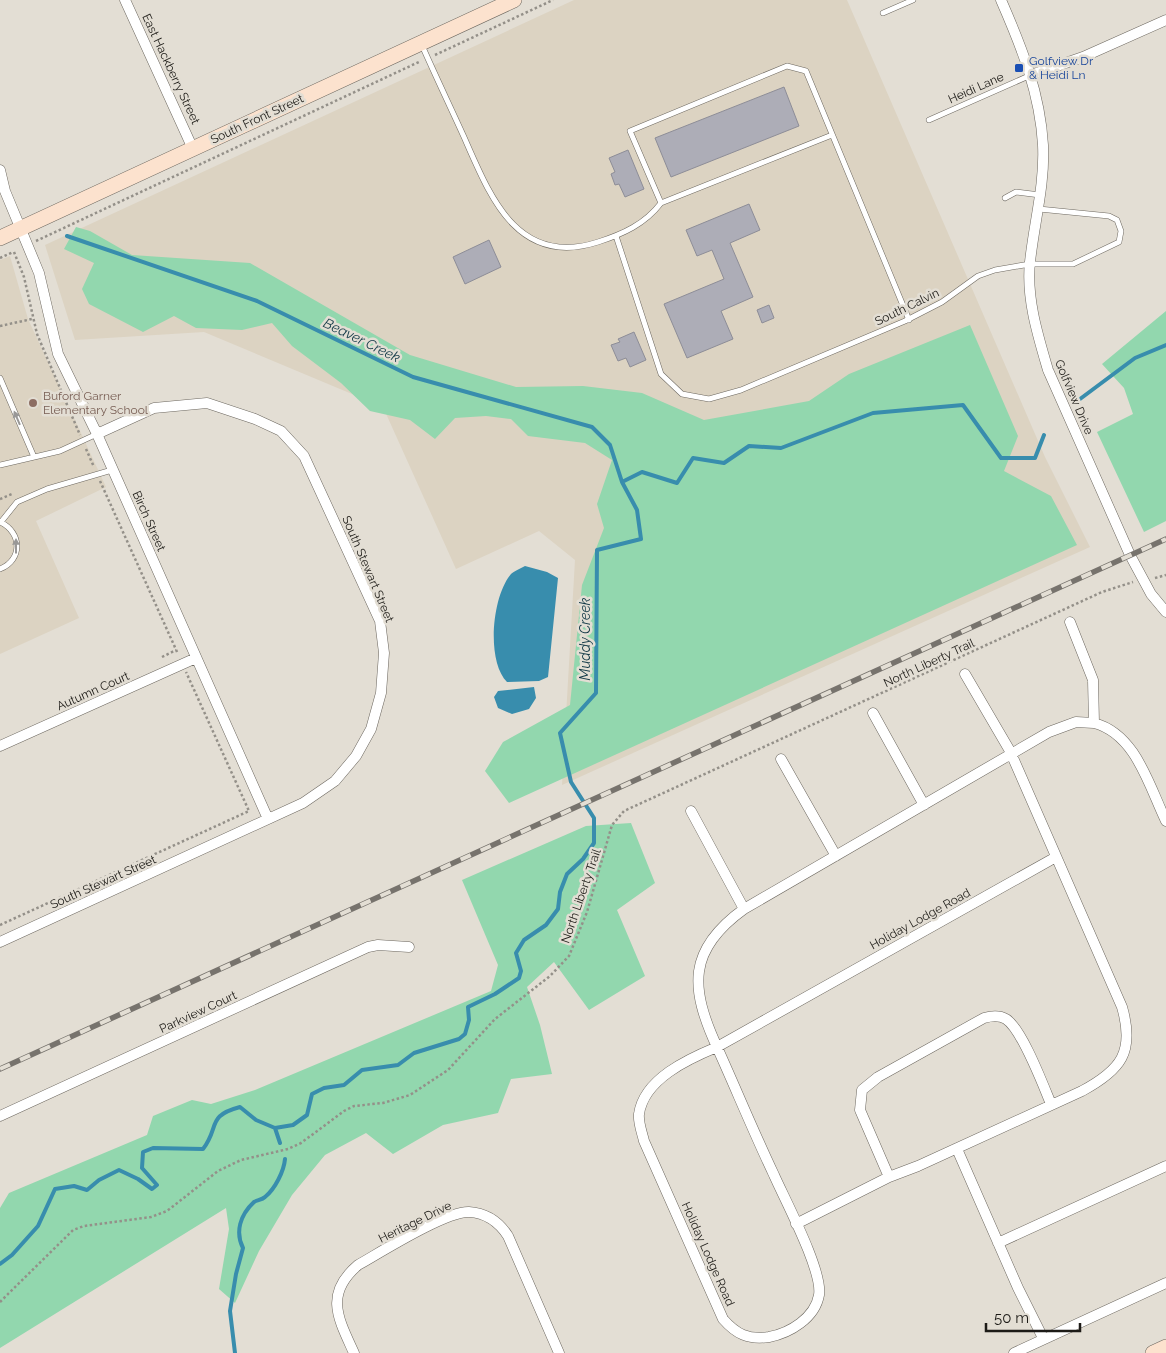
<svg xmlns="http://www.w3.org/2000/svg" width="1166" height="1353" font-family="Raleway,sans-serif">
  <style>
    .built { fill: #dcd3c2 }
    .green { fill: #92d7ae }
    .water { fill: #388dad }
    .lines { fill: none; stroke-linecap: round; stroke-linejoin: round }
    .stream { stroke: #388dad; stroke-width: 4 }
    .building { fill: #adadb7; stroke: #8d8d97 }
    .lane-casing { stroke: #6c675f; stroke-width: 6 }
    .street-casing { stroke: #6c675f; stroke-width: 11 }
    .secondary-casing { stroke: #6c675f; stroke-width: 16 }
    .path { stroke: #949089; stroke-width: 2.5; stroke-dasharray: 2.5 2.5; stroke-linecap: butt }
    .lane { stroke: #fff; stroke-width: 5 }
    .street { stroke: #fff; stroke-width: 10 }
    .secondary { stroke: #fce2ce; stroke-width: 15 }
    .rail-casing { stroke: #77736d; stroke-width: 5.5 }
    .rail { stroke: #e3ded4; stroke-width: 4; stroke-dasharray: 11; stroke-linecap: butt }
    .oneway { fill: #999897 }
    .transit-dot { fill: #1a4fb4; stroke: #e3ded4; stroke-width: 2 }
    .education-dot { fill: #8d6e63; stroke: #e3ded4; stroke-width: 2 }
    .labels { text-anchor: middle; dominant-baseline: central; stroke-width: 5; stroke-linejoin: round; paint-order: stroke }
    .transit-label { font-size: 12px; fill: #164399; stroke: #e3ded4; text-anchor: start }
    .street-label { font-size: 12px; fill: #1d1b17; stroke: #e3ded4 }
    .education-label { font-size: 12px; fill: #785e54; stroke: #e3ded4; text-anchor: start }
    .water-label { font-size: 14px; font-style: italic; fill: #123947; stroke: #e3ded4 }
  </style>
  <rect width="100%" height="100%" fill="#e3ded4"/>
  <!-- built -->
  <path class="built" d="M574 0H847L1045 457 1090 547 562 785 575 560 539 531 456 569 383 407 204 332 75 340 45 245Z
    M10 256 28 319 106 487 36 521 79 618 0 654V260Z"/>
  <!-- green -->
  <path class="green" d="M76 227 90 231 132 255 250 263 410 355 516 387 583 386 642 393 704 420 809 401 849 374 970 325 1018 436 1004 471 1051 496 1077 545 509 803 485 771 503 742 570 705 582 585 604 528 597 504 612 460 585 443 528 436 511 419 486 416 455 418 435 439 410 420 370 411 341 383 292 346 272 323 242 330 196 328 174 316 143 332 89 304 82 289 94 263 64 249Z
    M1166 311V521L1144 532 1097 432 1133 414 1124 388 1102 364Z
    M631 823 655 883 617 910 645 976 589 1010 554 962 527 987 540 1025 552 1074 511 1079 498 1113 443 1125 393 1154 366 1133 325 1155 292 1195 259 1251 235 1303 219 1289 229 1229 226 1208 0 1348V1208L9 1193 147 1135 153 1116 192 1100 211 1104 255 1090 491 991 498 965 462 880 586 826Z"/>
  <!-- water -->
  <path class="water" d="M525 566 547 572 558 578 548 677 539 681 507 682C486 661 492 596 511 574 514 571 520 569 525 566Z
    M534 687 536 698 529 709 512 714 498 708 494 697 498 691Z"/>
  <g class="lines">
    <!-- stream -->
    <path class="stream" d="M67 236 257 301 413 377 592 427 610 445 622 482
      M1080 399 1135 358 1166 345
      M275 1128 280 1143
      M0 1264 12 1255 38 1226 55 1189 74 1186 87 1190 99 1180 119 1170 138 1179 152 1189 157 1185 142 1168 143 1152 153 1148 203 1149C220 1127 206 1116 240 1107L256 1120 275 1128 293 1125 307 1115 312 1094 324 1088 344 1085 362 1070 398 1065 414 1053 459 1039 465 1034 469 1020 468 1007 495 994 519 978 521 971 516 953 524 940 546 925 558 909 560 892 567 874 583 859 594 843V818L571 782 560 733 596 693 597 550 641 539 637 510 622 482 642 472 677 483 693 458 724 463 749 446 781 448 873 413 963 405 1001 458H1035L1044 435
      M235 1353 230 1311 236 1274 243 1248C235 1232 240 1215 254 1202 257 1200 262 1200 265 1197 275 1189 284 1171 285 1159"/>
  </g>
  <!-- building -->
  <path class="building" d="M784 87 799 126 671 177 655 138Z
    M628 150 644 189 625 197 619 184 615 185 611 174 615 172 609 158Z
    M749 204 760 230 730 243 753 297 721 311 733 339 687 358 664 304 724 279 712 250 697 256 686 230Z
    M489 240 501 267 465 284 453 257Z
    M769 305 774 318 762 323 757 310Z
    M634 332 646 360 630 367 626 358 618 361 611 345 620 342 618 339Z"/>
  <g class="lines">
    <defs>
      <path id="lane" d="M883 13 913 0
        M421 43C435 75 450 106 464 137 490 196 517 268 598 242 623 234 645 224 661 203L630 131 787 66 806 71 909 320
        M929 120 1031 75
        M1005 198 1016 192 1040 195
        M661 203 832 135
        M616 236 661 374 682 394 709 399 741 390 905 321 942 302 978 276 995 270 1030 264H1073L1119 242 1121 231 1117 220 1109 216 1039 209
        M0 378 34 457
        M0 465 60 451 97 434
        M0 522C22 532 23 560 0 569
        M1 522 17 502 47 489 112 470"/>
      <path id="street" d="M125 0 193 149
        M1001 0C1022 48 1040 93 1043 145 1045 185 1034 223 1030 262 1026 298 1038 336 1048 370L1130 555 1151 594 1166 612
        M1031 75 1083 57 1166 20
        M0 170 5 191 39 273 58 354 97 434 268 819
        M1070 622 1093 680 1094 723C1136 734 1149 786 1166 821
        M873 713 924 805
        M0 746 196 658
        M781 759 836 856
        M691 811 744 909
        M1056 857 717 1047C688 1059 644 1079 639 1114 638 1123 642 1132 644 1141L723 1319C736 1334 748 1340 769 1337 790 1333 815 1318 819 1295 823 1271 785 1200 774 1175 754 1133 736 1089 717 1047 690 988 687 950 744 909L1049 732 1076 722 1094 723
        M0 942 303 803 335 781 356 756 371 729 381 693 384 653 380 621 304 456 281 431 255 419 207 403 154 408 97 434
        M0 1116 368 947 378 945 409 947
        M957 1149 1018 1288 1043 1338
        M889 1177 860 1110 862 1090 878 1077 984 1018C991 1016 999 1015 1006 1019 1022 1029 1043 1085 1051 1104
        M796 1224 889 1177 918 1166 1082 1091C1121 1070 1135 1052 1122 1007L1010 751 965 674
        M998 1243 1166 1166
        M354 1353C338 1318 324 1294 358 1265 381 1252 446 1211 469 1212 486 1213 499 1222 508 1236L559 1353
        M1014 1353 1166 1283"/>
      <path id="secondary" d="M0 238 514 0
        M1153 1353 1166 1347"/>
    </defs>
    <!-- lane casing -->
    <use href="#lane" class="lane-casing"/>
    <!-- street casing -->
    <use href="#street" class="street-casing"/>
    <!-- secondary casing -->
    <use href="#secondary" class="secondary-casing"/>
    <!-- path -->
    <path class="path" d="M435 55 553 0
      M36 241 421 61
      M14 252 24 277 37 334 80 435
      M0 258 13 252
      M0 326 32 319
      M86 449 94 467
      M100 481 178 654
      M0 499 12 494
      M1155 578 1166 575
      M162 657 176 650
      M0 925 249 811 186 672
      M0 1302 73 1230 84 1226 151 1217 167 1211 218 1171 241 1160 288 1149 301 1143 344 1111 354 1106 383 1103 410 1095 448 1070 495 1019 550 976 569 956 587 912 612 825 624 811 1102 592 1133 582"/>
    <!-- lane -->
    <use href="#lane" class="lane"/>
    <!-- street -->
    <use href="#street" class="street"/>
    <!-- secondary -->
    <use href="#secondary" class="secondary"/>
    <defs>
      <path id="rail" d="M0 1069 1166 539"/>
    </defs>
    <!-- rail casing -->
    <use href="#rail" class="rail-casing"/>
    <!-- rail -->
    <use href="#rail" class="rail"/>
  </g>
  <!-- one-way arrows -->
  <defs><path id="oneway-solid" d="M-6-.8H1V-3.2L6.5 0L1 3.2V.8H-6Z" transform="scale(1.25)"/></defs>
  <g class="oneway">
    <use href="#oneway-solid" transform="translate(17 418) rotate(-113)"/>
    <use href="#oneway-solid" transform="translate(16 546) rotate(-90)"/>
  </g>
  <!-- markers -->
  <rect class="transit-dot" x="1014" y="63" width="10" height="10" rx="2.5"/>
  <circle class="education-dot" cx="33" cy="403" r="5"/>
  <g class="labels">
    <!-- transit labels -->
    <g class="transit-label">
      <text x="1029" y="61">Golfview Dr<tspan x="1029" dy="14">&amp; Heidi Ln</tspan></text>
    </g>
    <!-- street labels -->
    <g class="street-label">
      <text transform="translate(171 69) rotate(65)">East Hackberry Street</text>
      <text transform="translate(976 88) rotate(-24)">Heidi Lane</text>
      <text transform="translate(257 119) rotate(-25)">South Front Street</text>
      <text transform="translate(907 307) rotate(-26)">South Calvin</text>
      <text transform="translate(1074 397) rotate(67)">Golfview Drive</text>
      <text transform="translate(149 521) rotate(66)">Birch Street</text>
      <text transform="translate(368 569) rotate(67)">South Stewart Street</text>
      <text transform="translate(929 663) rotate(-25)">North Liberty Trail</text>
      <text transform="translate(93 691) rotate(-24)">Autumn Court</text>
      <text transform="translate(103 882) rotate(-24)">South Stewart Street</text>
      <text transform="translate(581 896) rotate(-71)">North Liberty Trail</text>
      <text transform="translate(920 919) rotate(-29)">Holiday Lodge Road</text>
      <text transform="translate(198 1012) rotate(-25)">Parkview Court</text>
      <text transform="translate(415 1222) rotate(-26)">Heritage Drive</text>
      <text transform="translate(708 1254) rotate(66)">Holiday Lodge Road</text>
    </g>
    <!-- education labels -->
    <g class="education-label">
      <text x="43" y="396">Buford Garner<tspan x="43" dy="14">Elementary School</tspan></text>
    </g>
    <!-- water labels -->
    <g class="water-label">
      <text transform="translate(362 340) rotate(26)">Beaver Creek</text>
      <text transform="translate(585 639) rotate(-90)">Muddy Creek</text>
    </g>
  </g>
  <!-- scale -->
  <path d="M986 1323v8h94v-8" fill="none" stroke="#1d1b17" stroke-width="2.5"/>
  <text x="994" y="1323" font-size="15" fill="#1d1b17" stroke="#e3ded4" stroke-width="4" paint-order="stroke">50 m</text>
</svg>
